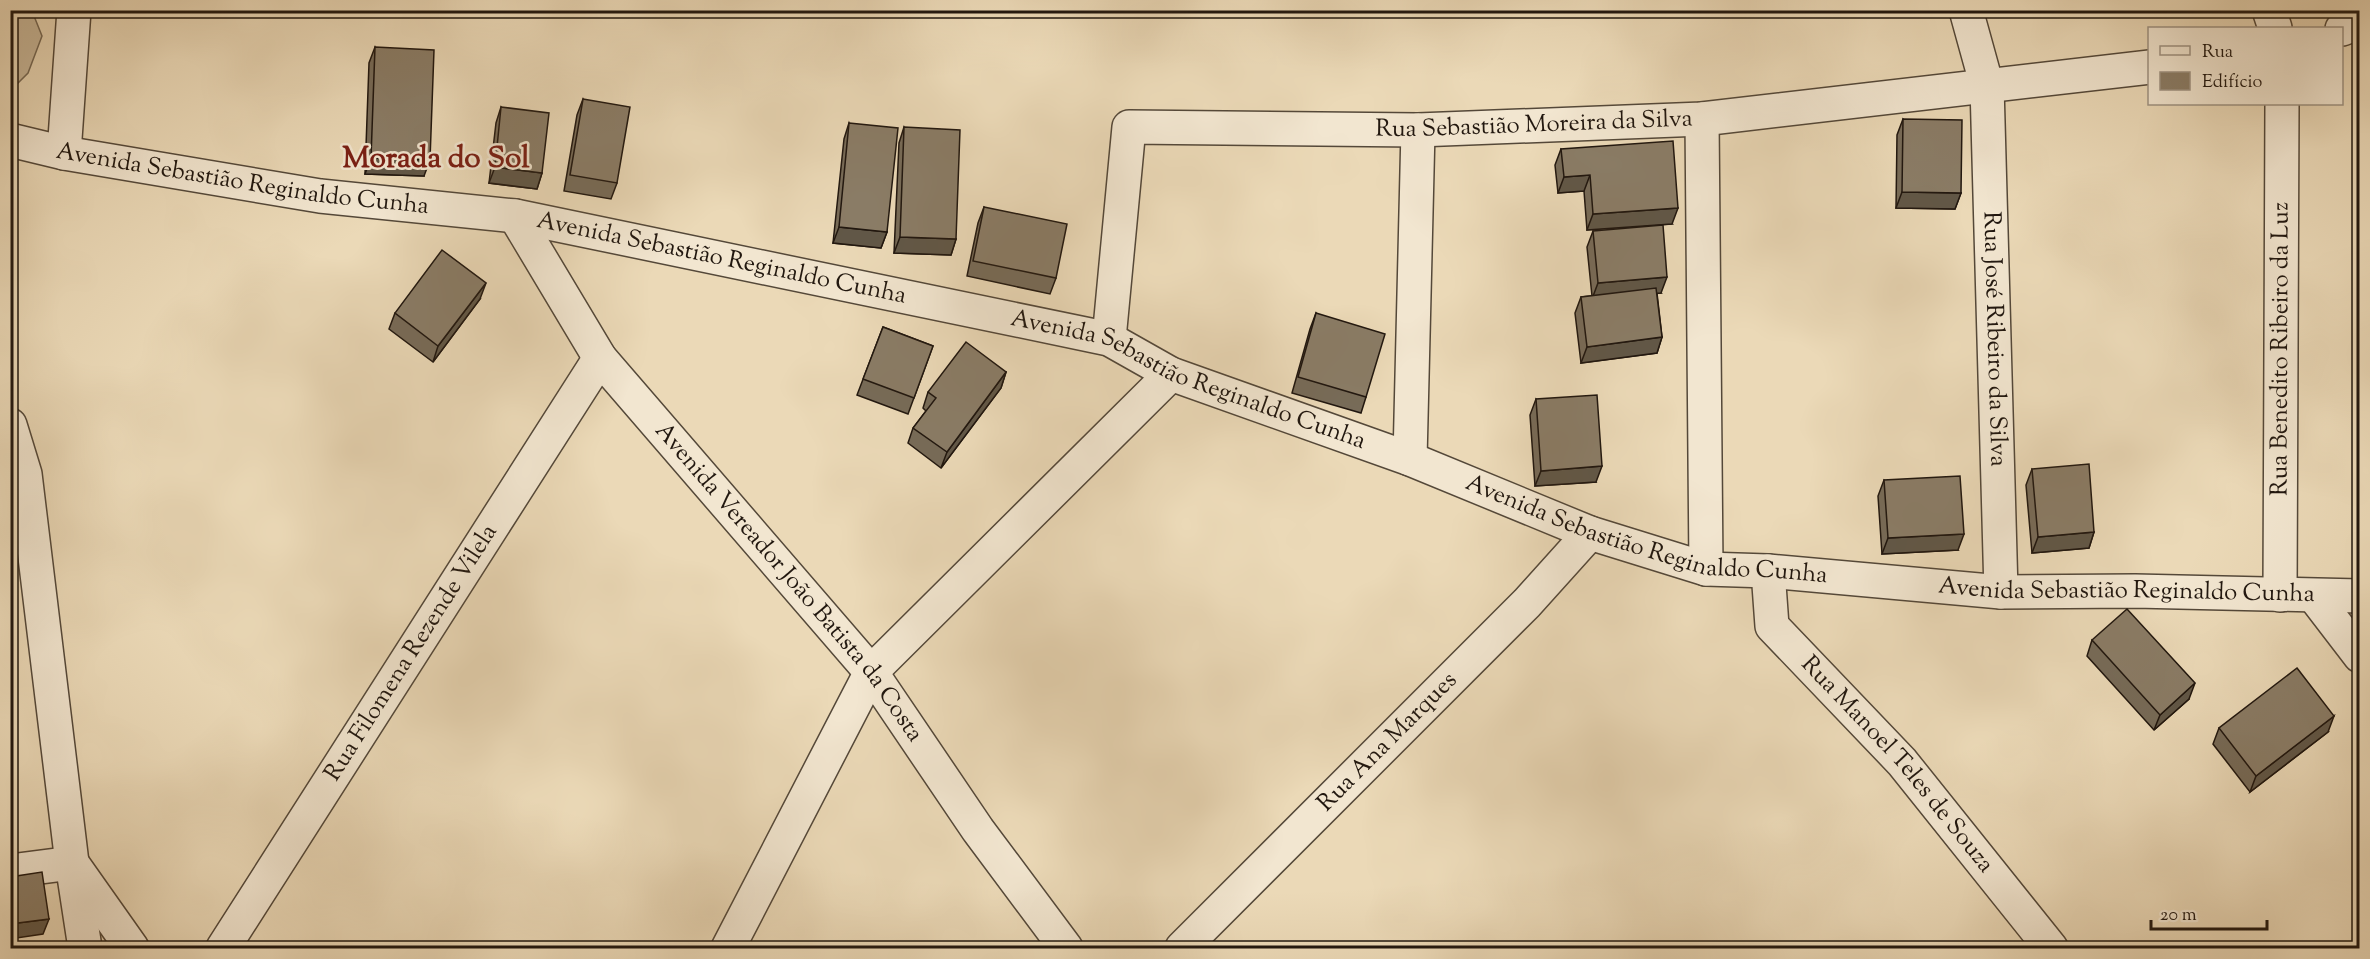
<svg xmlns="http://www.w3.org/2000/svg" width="2370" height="959" font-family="'Sorts Mill Goudy',serif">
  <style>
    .green { fill: #c9b89a; stroke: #756854; stroke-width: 1.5 }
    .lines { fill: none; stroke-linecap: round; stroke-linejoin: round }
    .minor-casing { stroke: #544839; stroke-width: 36 }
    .minor { stroke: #f2e6d0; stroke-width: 33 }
    .wall { fill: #776b58; stroke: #21170f; stroke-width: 1.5 }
    .shaded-wall { fill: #615747; stroke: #21170f; stroke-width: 1.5 }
    .building { fill: #8a7c66; stroke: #21170f; stroke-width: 1.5 }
    .labels { text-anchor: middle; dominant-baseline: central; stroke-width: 5; stroke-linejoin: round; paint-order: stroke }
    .street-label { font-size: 24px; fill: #21170f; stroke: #f2e6d0 }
    .district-label { font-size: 30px; font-weight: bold; fill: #7a1f14; stroke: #f2e6d0 }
  </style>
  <rect width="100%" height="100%" fill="#ebd9b7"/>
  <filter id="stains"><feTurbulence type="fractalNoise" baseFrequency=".00333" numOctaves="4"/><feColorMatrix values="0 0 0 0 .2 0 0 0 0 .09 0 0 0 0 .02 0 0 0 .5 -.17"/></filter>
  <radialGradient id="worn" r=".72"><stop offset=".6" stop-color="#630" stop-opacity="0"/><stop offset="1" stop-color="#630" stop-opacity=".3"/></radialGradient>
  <!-- green -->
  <path class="green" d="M11 10 32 11 42 36 28 73 11 90Z"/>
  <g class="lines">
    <defs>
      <g id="minor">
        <path id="s1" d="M1966 10 1987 86 2001 592"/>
        <path d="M2269 10 2275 28"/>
        <path d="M2342 29 2360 22"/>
        <path d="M1702 119 1706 569"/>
        <path id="s2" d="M10 140 64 153 320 196 515 216 1109 339 1171 374 1410 459 1590 533 1706 569 1768 571 2001 592 2135 591 2360 596"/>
        <path d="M64 153 74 10"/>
        <path id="s3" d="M515 216 600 358 871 672 978 830 1066 948"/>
        <path id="s4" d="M1109 339 1129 127 1418 130 1702 119 2150 67"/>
        <path d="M10 425 25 474 72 863 85 948"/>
        <path d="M1410 459 1418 130"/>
        <path id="s5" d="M1768 571 1772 626 1902 762 2051 948"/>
        <path id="s6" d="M2280 595 2282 104"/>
        <path d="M2314 596 2360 656"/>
        <path d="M10 871 72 863 132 948"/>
        <path id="s7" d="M223 948 600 358"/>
        <path d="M728 948 871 672 1171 374"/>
        <path id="s8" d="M1182 948 1527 603 1590 533"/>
      </g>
    </defs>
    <!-- minor casing -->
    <use href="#minor" class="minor-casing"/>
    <!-- minor -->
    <use href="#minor" class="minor"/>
  </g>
  <!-- wall -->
  <path class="wall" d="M375 47 424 176 365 174 369 63Z
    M583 99 617 183 611 199 564 191 577 115Z
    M501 107 542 173 537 189 489 183 496 123Z
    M1903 119 1961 193 1955 209 1896 208 1897 135Z
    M849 123 887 232 881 248 833 243 844 139Z
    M904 127 956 239 951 255 894 253 899 143Z
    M1561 149 1672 224 1587 230 1584 191 1558 193 1555 165Z
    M984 207 1056 278 1050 294 967 276 978 223Z
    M1593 231 1661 293H1657L1662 337 1657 353 1581 363 1575 313 1581 297 1592 296 1587 247Z
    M480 299 433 362 389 329 395 313Z
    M1316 313 1366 397 1361 413 1292 393 1310 329Z
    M883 327 933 346 908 414 857 395Z
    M1006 372 1001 388 941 468 908 443 913 428 926 411 923 408 928 392Z
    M1536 399 1596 482 1535 486 1530 415Z
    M2032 469 2094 532 2089 548 2032 553 2026 485Z
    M1884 480 1958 550 1882 554 1878 496Z
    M2092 640 2189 699 2154 730 2087 656Z
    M2219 728 2328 732 2250 792 2213 744Z"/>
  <!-- shaded-wall -->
  <path class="shaded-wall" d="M371 158 430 160 424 176 365 174Z
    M495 167 542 173 537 189 489 183Z
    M1590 175 1584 191 1558 193 1564 177Z
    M1902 192 1961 193 1955 209 1896 208Z
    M1678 208 1672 224 1587 230 1593 214Z
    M839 227 887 232 881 248 833 243Z
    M900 237 956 239 951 255 894 253Z
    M1667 277 1661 293 1592 299 1598 283Z
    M486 283 480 299 433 362 438 346Z
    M1662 337 1657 353 1581 363 1587 347Z
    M1006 372 1001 388 941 468 947 452Z
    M1602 466 1596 482 1535 486 1541 471Z
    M2094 532 2089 548 2032 553 2038 537Z
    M1964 534 1958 550 1882 554 1888 538Z
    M2195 683 2189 699 2154 730 2160 715Z
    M2334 716 2328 732 2250 792 2256 776Z
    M49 919 43 934 10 939V924Z"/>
  <!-- building -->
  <path class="building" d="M375 47 434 50 430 160 371 158Z
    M583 99 630 107 617 183 570 175Z
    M501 107 549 113 542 173 495 167Z
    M1903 119 1962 120 1961 193 1902 192Z
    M849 123 898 128 887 232 839 227Z
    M904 127 960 130 956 239 900 237Z
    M1673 141 1678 208 1593 214 1590 175 1564 177 1561 149Z
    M984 207 1067 224 1056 278 973 261Z
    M1663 225 1667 277 1598 283 1593 231Z
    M442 250 486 283 438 346 395 313Z
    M1656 288 1662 337 1587 347 1581 297Z
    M1316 313 1385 334 1366 397 1298 377Z
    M883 327 933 346 914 398 863 379Z
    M966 342 1006 372 947 452 913 428 936 398 928 392Z
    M1597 395 1602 466 1541 471 1536 399Z
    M2089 464 2094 532 2038 537 2032 469Z
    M1960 476 1964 534 1888 538 1884 480Z
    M2127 609 2195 683 2160 715 2092 640Z
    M2297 668 2334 716 2256 776 2219 728Z
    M42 872 49 919 10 924V877Z"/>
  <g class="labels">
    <!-- street labels -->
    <g class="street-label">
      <text stroke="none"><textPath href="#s4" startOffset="618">Rua Sebastião Moreira da Silva</textPath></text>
      <text stroke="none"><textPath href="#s2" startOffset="236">Avenida Sebastião Reginaldo Cunha</textPath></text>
      <text stroke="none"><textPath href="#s2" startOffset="722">Avenida Sebastião Reginaldo Cunha</textPath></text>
      <text stroke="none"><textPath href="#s1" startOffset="332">Rua José Ribeiro da Silva</textPath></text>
      <text stroke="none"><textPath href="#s6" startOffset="246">Rua Benedito Ribeiro da Luz</textPath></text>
      <text stroke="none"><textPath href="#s2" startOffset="1206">Avenida Sebastião Reginaldo Cunha</textPath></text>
      <text stroke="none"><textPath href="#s2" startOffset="1692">Avenida Sebastião Reginaldo Cunha</textPath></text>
      <text stroke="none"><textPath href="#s3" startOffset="459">Avenida Vereador João Batista da Costa</textPath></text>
      <text stroke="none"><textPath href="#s2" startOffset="2180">Avenida Sebastião Reginaldo Cunha</textPath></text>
      <text stroke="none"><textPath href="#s7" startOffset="350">Rua Filomena Rezende Vilela</textPath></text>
      <text stroke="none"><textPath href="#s8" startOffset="291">Rua Ana Marques</textPath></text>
      <text stroke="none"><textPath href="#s5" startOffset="242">Rua Manoel Teles de Souza</textPath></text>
    </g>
    <!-- district labels -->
    <g class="district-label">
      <text x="436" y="159">Morada do Sol</text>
    </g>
  </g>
  <!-- margin -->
  <rect width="2370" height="959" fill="none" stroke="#ebd9b7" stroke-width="36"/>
  <rect x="12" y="12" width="2346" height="935" fill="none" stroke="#21170f" stroke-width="3"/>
  <rect x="18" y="18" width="2334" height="923" fill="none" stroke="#21170f" stroke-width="1.5"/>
  <!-- legend -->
  <rect x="2148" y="27" width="195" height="78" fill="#f2e6d0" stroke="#9e9383" stroke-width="1.5"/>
  <rect x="2160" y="46" width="30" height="9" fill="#f2e6d0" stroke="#9e9383" stroke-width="1.5"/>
  <text x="2202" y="57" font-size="18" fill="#21170f">Rua</text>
  <rect x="2160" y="72" width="30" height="18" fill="#8a7c66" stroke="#9e9383" stroke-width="1.5"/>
  <text x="2202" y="87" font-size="18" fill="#21170f">Edifício</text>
  <!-- scale -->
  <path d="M2151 920v9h116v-9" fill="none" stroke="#21170f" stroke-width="3"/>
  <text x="2160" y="920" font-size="18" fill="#21170f" stroke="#f2e6d0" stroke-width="4.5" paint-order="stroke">20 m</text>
  <rect width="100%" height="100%" filter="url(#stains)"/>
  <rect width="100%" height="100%" fill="url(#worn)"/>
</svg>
